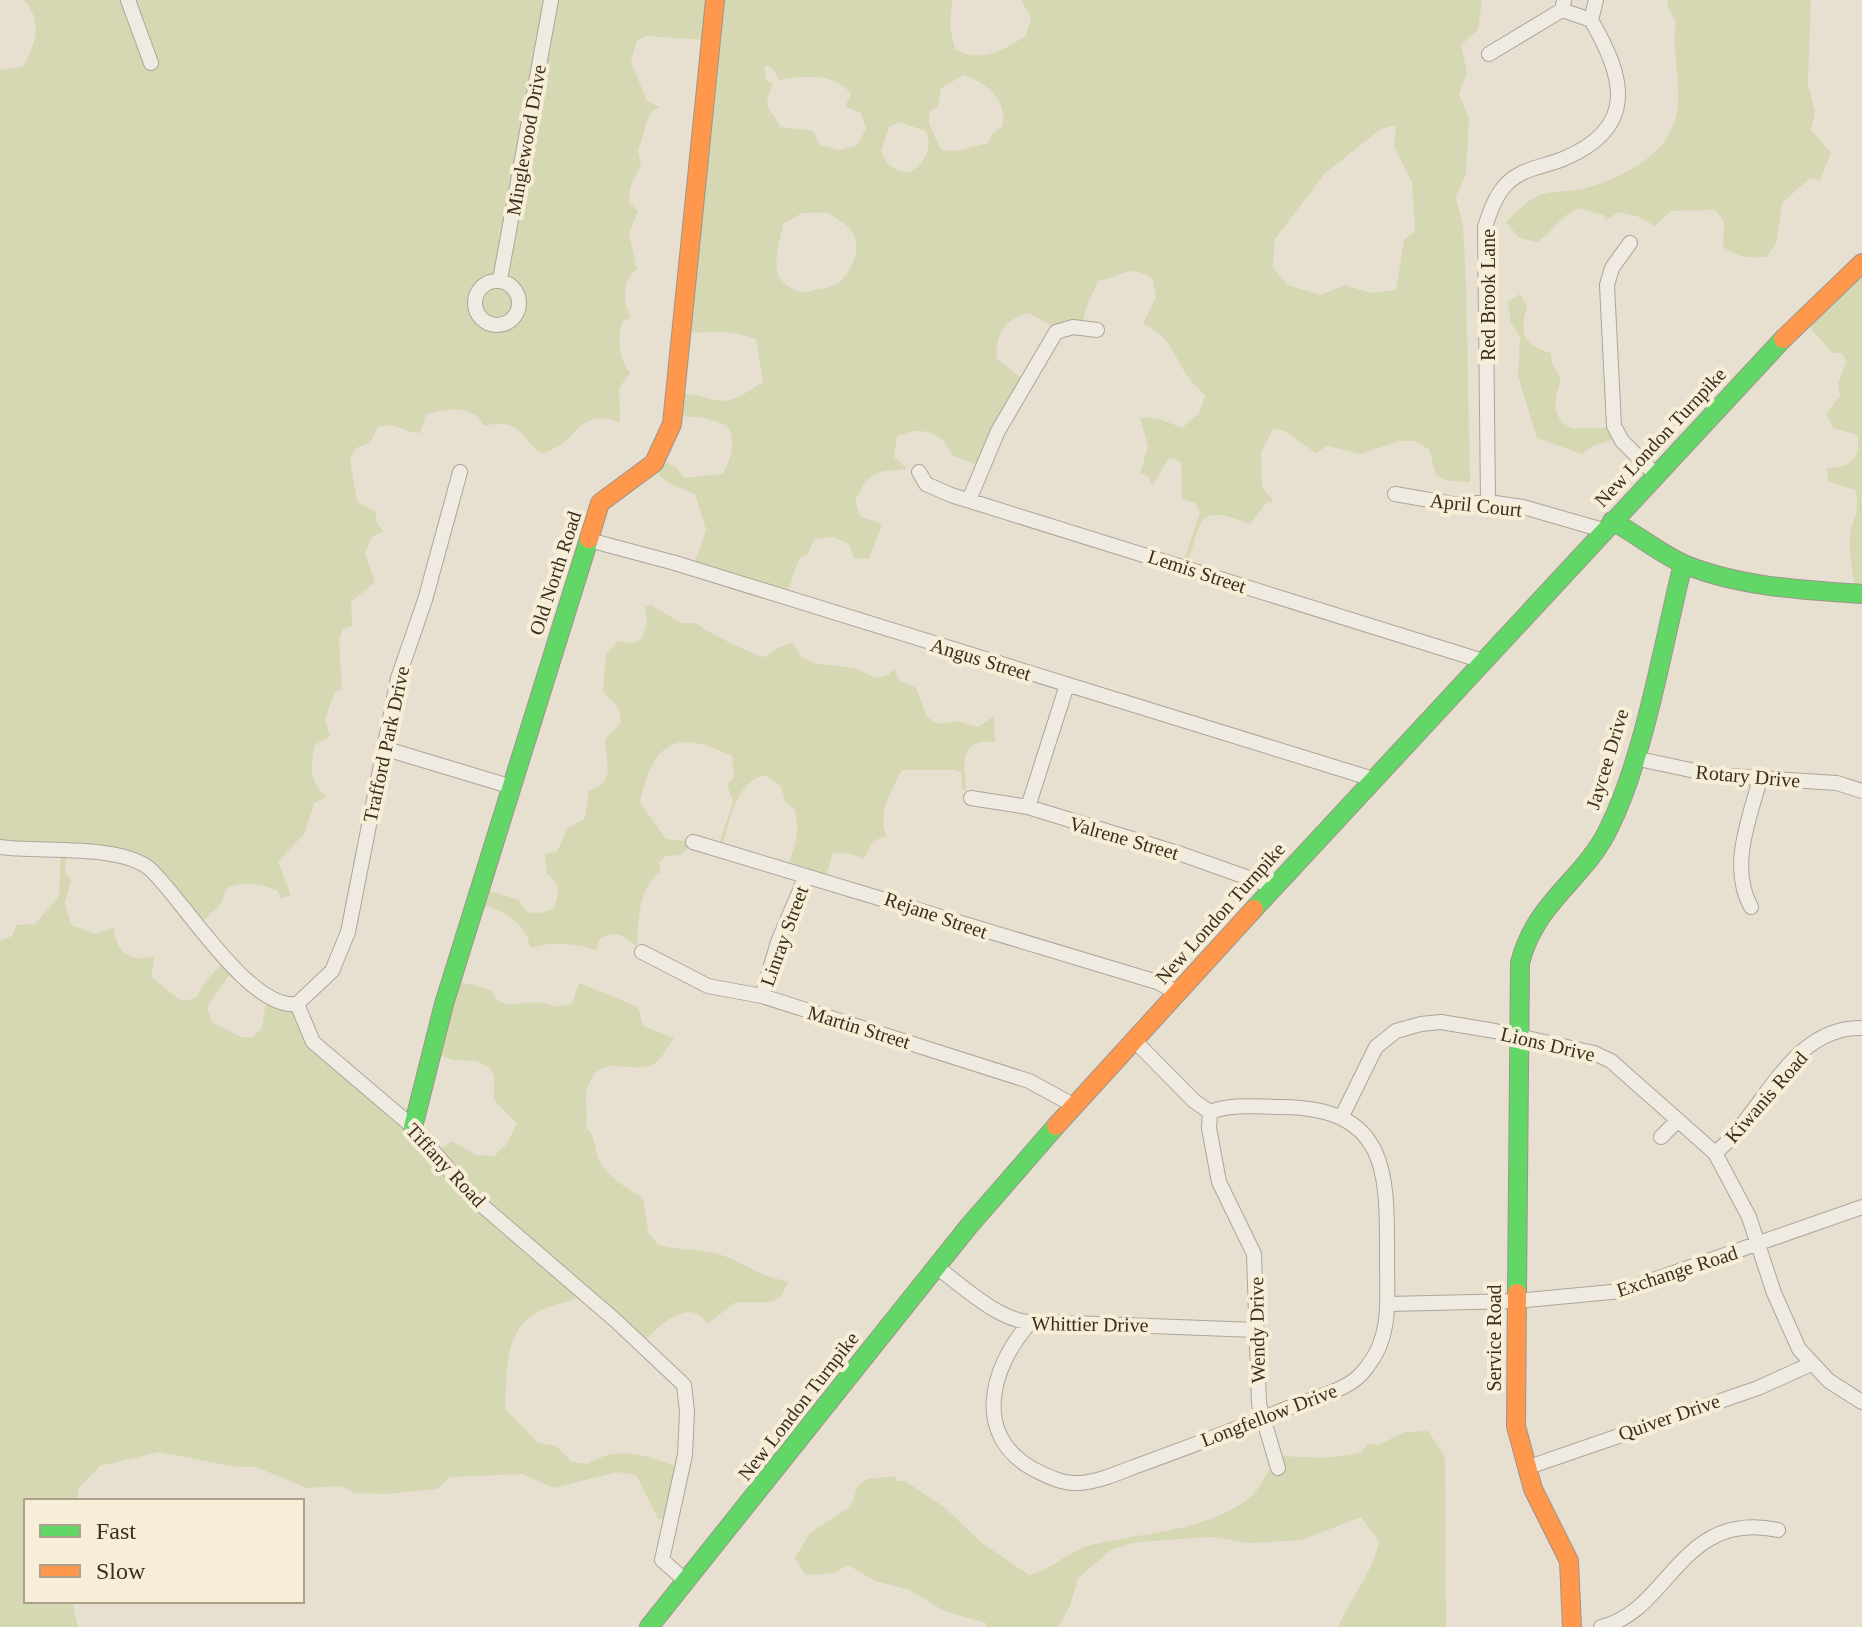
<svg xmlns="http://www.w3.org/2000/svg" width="1862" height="1627" font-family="Georgia,serif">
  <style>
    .green { fill: #d6d7b3; fill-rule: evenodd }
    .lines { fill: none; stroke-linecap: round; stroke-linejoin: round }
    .street-casing { stroke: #ada599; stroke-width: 16 }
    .fast-casing { stroke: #9c958a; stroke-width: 20 }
    .slow-casing { stroke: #9c958a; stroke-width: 20 }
    .street { stroke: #efebe3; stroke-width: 14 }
    .fast { stroke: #63d668; stroke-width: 18 }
    .slow { stroke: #ff974d; stroke-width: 18 }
    .labels { text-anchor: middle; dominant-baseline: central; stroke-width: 8; stroke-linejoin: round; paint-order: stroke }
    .street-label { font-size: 20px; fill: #3d2e20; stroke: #f7eed8 }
  </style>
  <rect width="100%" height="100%" fill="#e7e0d1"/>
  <!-- green -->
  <path class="green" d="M24 0H952L950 28 955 49C981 64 1002 50 1026 36L1031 18 1021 0H1482L1478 30 1461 45 1467 73 1459 94 1469 119 1466 174 1456 197 1463 226 1466 282 1470 482 1448 481 1436 475 1429 449 1414 441H1399L1361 454 1327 446 1316 453 1285 431 1273 429 1261 452 1262 488 1274 501 1266 503 1250 524C1195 503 1204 518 1186 566L1183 564 1200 512 1195 503 1182 499 1181 463 1174 458 1168 460 1152 486 1149 477 1140 473 1148 447 1140 417 1162 420 1182 428 1199 413 1205 396C1199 388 1189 380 1184 371 1172 350 1167 334 1143 324L1156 297 1153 280C1131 262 1121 277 1098 281L1086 308 1081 333C1052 332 1052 323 1027 313 1004 321 995 333 997 359L1025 381 979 465 953 456C942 432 923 425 897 436L894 457 907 469C874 471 869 472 855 501L860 516 882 524 869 559 854 558 849 544 834 537 814 539 808 554 799 559 786 597 693 567 706 530 695 494 668 483 651 467 661 460 676 467 684 478 722 474C732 459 736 440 727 425L704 418 673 415 675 393C725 395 714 415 763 382L756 339C720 326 714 336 681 331L709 40 647 36 637 40 631 62 647 101 660 107C642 114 647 134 638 149L641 166C633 179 629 187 629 202L638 211 629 234 637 269C621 280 623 303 631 318L623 321C616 338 619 359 630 373L619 388 620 423C597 413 584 420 570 437 564 445 550 450 542 454 519 437 521 417 484 426 472 404 448 408 426 414L420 433C403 433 395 421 378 427L370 443 356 448 350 460 357 502 376 512V521L383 531 372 537 365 553 375 582 351 602 352 626 343 629 339 640 342 689 334 693 325 720 330 736 315 745C310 767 309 781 326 797L314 803 305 833 278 862 291 895 281 899 278 891C262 884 240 880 226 889L221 904 199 925 147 865 67 851 65 874 71 880 65 903 71 925 96 934 114 927C116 953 130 963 155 956L151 977 182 1001 196 998 204 983 226 960 235 967 207 1007 212 1022 241 1037H253L262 1028 267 997 297 1004 313 1043 435 1153 452 1141 476 1155 494 1156 506 1145 517 1124 494 1100V1077L490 1068 476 1061 453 1060 431 1052 452 980 491 990C500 1011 517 1003 535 1002 551 1002 552 1010 572 1004L579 983 638 1007 643 1026 674 1038C668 1045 663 1058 655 1063 630 1078 600 1047 587 1090 584 1102 589 1115 586 1128 598 1138 593 1151 601 1164 610 1178 629 1190 643 1198L648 1232 658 1245C675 1250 692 1249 710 1252 739 1257 760 1279 789 1281L781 1296 773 1302H736L707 1324C689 1294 657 1328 642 1344L584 1294C571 1302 562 1302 549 1307 503 1322 507 1370 505 1409L538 1443 556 1446 572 1462 588 1464C617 1444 647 1456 678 1467L669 1520 658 1519 636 1475 617 1472 554 1488 522 1474 450 1477 437 1489 386 1494 355 1493 341 1486 307 1488 256 1467H237L159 1452 100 1466 78 1489V1501H26V1601H72L78 1627H0V941L12 936 16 925 35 924 59 896 61 849 0 846V70L23 66C36 44 43 21 24 0ZM765 65 772 68 779 80C804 76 834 72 851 94L845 107 861 113 866 129 857 145 840 150 820 145 813 131 780 127C771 106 760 112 773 85L766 79ZM964 75C986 82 1009 102 1002 127L993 133 988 143 957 151 941 150 929 123 930 112 938 106 941 88ZM899 122 926 131C933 148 925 163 910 172 894 171 887 166 881 151L889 127ZM1396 125 1394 147 1412 182 1415 231 1404 240 1396 290 1371 293 1345 285 1320 295 1288 285 1273 268 1275 239 1325 173 1381 129ZM802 213C810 213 819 212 827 213 832 214 838 220 843 223 865 237 857 263 841 281 833 290 817 287 806 293 764 284 777 256 783 224Z
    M1668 0H1811L1808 84 1815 112 1811 130 1831 153 1820 180 1810 178 1782 203 1777 241 1767 257C1751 258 1735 258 1723 246L1724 221 1715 210 1671 211 1655 226 1637 216 1619 212 1606 220 1603 215 1578 208C1560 216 1554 231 1537 242L1519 238 1506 222C1516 213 1527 200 1539 195 1552 190 1569 192 1582 189 1613 182 1658 160 1671 130 1687 96 1670 56 1676 21L1667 6Z
    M1862 262V592H1855C1854 575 1849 556 1850 540 1850 521 1862 514 1855 490L1828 482 1827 468C1849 468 1862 460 1857 435L1833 428 1826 414 1840 396 1838 383 1846 362 1842 353H1832L1804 320Z
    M1520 294 1527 307C1518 335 1524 345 1551 353L1552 364 1561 379C1554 399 1550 419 1572 428H1614L1619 438 1592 446 1582 454 1537 438 1518 376 1520 337 1511 323 1508 302Z
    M651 605 682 623H696C705 631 754 656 765 657L779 647 793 643 802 658 817 664 855 668 875 678 888 675 894 669 900 681 916 688 927 717 937 724 957 721 978 727 994 716 995 742C957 739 965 764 966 792L962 789 961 773 956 770H902C892 791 876 813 887 836L873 841 864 859 852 854 833 853 825 879 787 869C795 846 801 831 794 808L786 803 780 785 765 775C735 782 730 822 722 848L718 847 733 802 727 785 734 777 732 756C675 728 653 742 640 802L666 839 694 842 681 855 666 856 659 862 661 872C638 886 638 923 637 947 624 935 617 931 600 938L596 950C572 943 554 941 530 948 527 922 500 909 477 903L481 888 519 900C525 918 540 914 554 908 559 893 561 885 547 874L545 854 557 851 568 828 585 818 589 791 603 784 608 773 605 739 621 723C620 703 612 703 603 691L606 655 618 641 632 643 642 639 647 621 645 607Z
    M1428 1431 1445 1457 1446 1627H1338C1351 1597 1373 1572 1379 1541L1361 1517 1301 1540 1249 1543 1213 1537 1137 1542 1111 1550 1078 1578 1070 1606 1058 1627H986V1623L944 1611 910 1590 875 1581 848 1565 833 1573 805 1575 795 1558 810 1533 851 1506 858 1486 868 1479 894 1476 898 1481H905L944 1507 982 1543 1029 1575C1054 1569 1070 1549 1095 1544 1147 1532 1203 1532 1248 1499 1264 1487 1268 1464 1281 1456 1308 1457 1336 1460 1362 1452L1367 1444 1378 1445 1405 1432Z"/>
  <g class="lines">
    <defs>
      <path id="street" d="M128 0 151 63
        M1562 10 1591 20 1596 0
        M1489 54 1562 10 1564 0
        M1630 243 1612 268 1607 285 1614 426 1622 441 1655 474
        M500 280 551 0
        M475 303a22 22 0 1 1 44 0a22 22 0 1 1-44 0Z
        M919 472 926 484 951 495 1483 661
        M1395 494 1458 505 1488 502 1523 507 1603 530
        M969 500 998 431 1056 332 1073 327 1097 330
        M1488 502 1485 227C1489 214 1494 199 1503 188 1519 168 1541 168 1563 159 1638 128 1625 78 1591 20
        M589 540 675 563 1373 779
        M383 748 509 786
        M1634 758 1714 775 1837 783 1862 791
        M971 798 1028 807 1181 854 1274 887
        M1028 807 1067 685
        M693 842 1157 982 1178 993
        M0 847C38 853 122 843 151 870 184 901 250 1011 297 1004
        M1751 907C1729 867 1749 820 1760 779
        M642 952 708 986 762 996 1029 1081 1075 1106
        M762 996 778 942 806 876
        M297 1004 313 1042 413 1127 470 1195 615 1320 684 1385 687 1411 685 1455 662 1560 687 1582
        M297 1004 332 971 348 932 398 678 425 600 460 472
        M1134 1040 1194 1101 1210 1112
        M1210 1112 1209 1128 1219 1182 1254 1254 1259 1404 1278 1468
        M1342 1116 1376 1047 1396 1031 1421 1024 1441 1022 1495 1031 1594 1053 1611 1061 1715 1153 1749 1217 1774 1293 1799 1349 1829 1381 1862 1402
        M1661 1137 1677 1121
        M1715 1153C1763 1115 1790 1026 1862 1028
        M939 1269C968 1290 1007 1329 1045 1322L1256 1330
        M1388 1304 1516 1301 1622 1291 1862 1207
        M1028 1325C990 1369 973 1435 1033 1469 1047 1476 1062 1484 1078 1483 1100 1482 1122 1471 1142 1464 1191 1446 1240 1428 1288 1408 1307 1400 1327 1396 1345 1386 1353 1382 1362 1374 1367 1367 1392 1336 1387 1300 1387 1263 1387 1177 1392 1108 1282 1107 1259 1107 1232 1103 1210 1112
        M1526 1468 1758 1388 1811 1364
        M1601 1627C1669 1612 1680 1509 1778 1530"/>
      <path id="fast" d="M1612 521C1637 534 1660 554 1686 565 1741 587 1803 590 1862 594
        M1254 909 1783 339
        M413 1127 444 1004 589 539
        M1517 1293 1520 963C1535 902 1584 880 1609 828 1645 755 1663 644 1683 564
        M649 1627 969 1226 1056 1126"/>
      <path id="slow" d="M1783 339 1862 263
        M589 539 600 503 654 463 672 424 715 0
        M1056 1126 1254 909
        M1517 1293 1516 1426 1533 1489 1569 1561 1572 1627"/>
    </defs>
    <!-- street casing -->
    <use href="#street" class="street-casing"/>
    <!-- fast casing -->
    <use href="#fast" class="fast-casing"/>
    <!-- slow casing -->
    <use href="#slow" class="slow-casing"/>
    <!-- street -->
    <use href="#street" class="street"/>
    <!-- fast -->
    <use href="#fast" class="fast"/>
    <!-- slow -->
    <use href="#slow" class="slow"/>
  </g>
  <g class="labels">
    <!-- street labels -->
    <g class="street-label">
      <text transform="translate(526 140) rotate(-80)">Minglewood Drive</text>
      <text transform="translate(1488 295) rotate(-90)">Red Brook Lane</text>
      <text transform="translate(1660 437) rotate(-47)">New London Turnpike</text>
      <text transform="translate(1476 505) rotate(6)">April Court</text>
      <text transform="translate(1197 571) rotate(18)">Lemis Street</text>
      <text transform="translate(555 573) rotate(-72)">Old North Road</text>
      <text transform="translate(981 659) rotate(17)">Angus Street</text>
      <text transform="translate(386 744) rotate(-78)">Trafford Park Drive</text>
      <text transform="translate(1607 759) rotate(-73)">Jaycee Drive</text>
      <text transform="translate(1748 776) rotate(5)">Rotary Drive</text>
      <text transform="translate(1124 838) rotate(16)">Valrene Street</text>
      <text transform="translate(1220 913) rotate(-48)">New London Turnpike</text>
      <text transform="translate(936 915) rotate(19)">Rejane Street</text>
      <text transform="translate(784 936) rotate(-70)">Linray Street</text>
      <text transform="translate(859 1027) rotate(17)">Martin Street</text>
      <text transform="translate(1548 1044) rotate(13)">Lions Drive</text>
      <text transform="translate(1766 1097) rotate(-49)">Kiwanis Road</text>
      <text transform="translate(446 1165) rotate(47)">Tiffany Road</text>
      <text transform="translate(1677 1271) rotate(-18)">Exchange Road</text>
      <text transform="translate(1090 1324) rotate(1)">Whittier Drive</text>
      <text transform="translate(1257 1330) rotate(-91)">Wendy Drive</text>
      <text transform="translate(1494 1338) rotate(-90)">Service Road</text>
      <text transform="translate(798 1406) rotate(-52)">New London Turnpike</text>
      <text transform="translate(1269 1415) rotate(-21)">Longfellow Drive</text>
      <text transform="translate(1669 1417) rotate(-19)">Quiver Drive</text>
    </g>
  </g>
  <!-- legend -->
  <rect x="24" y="1499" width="280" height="104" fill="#f7eed8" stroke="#ada18e" stroke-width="2"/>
  <rect x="40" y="1525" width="40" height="12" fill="#63d668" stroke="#ada18e" stroke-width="2"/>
  <text x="96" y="1539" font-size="24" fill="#3d2e20">Fast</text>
  <rect x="40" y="1565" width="40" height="12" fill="#ff974d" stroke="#ada18e" stroke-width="2"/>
  <text x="96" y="1579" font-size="24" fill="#3d2e20">Slow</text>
</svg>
